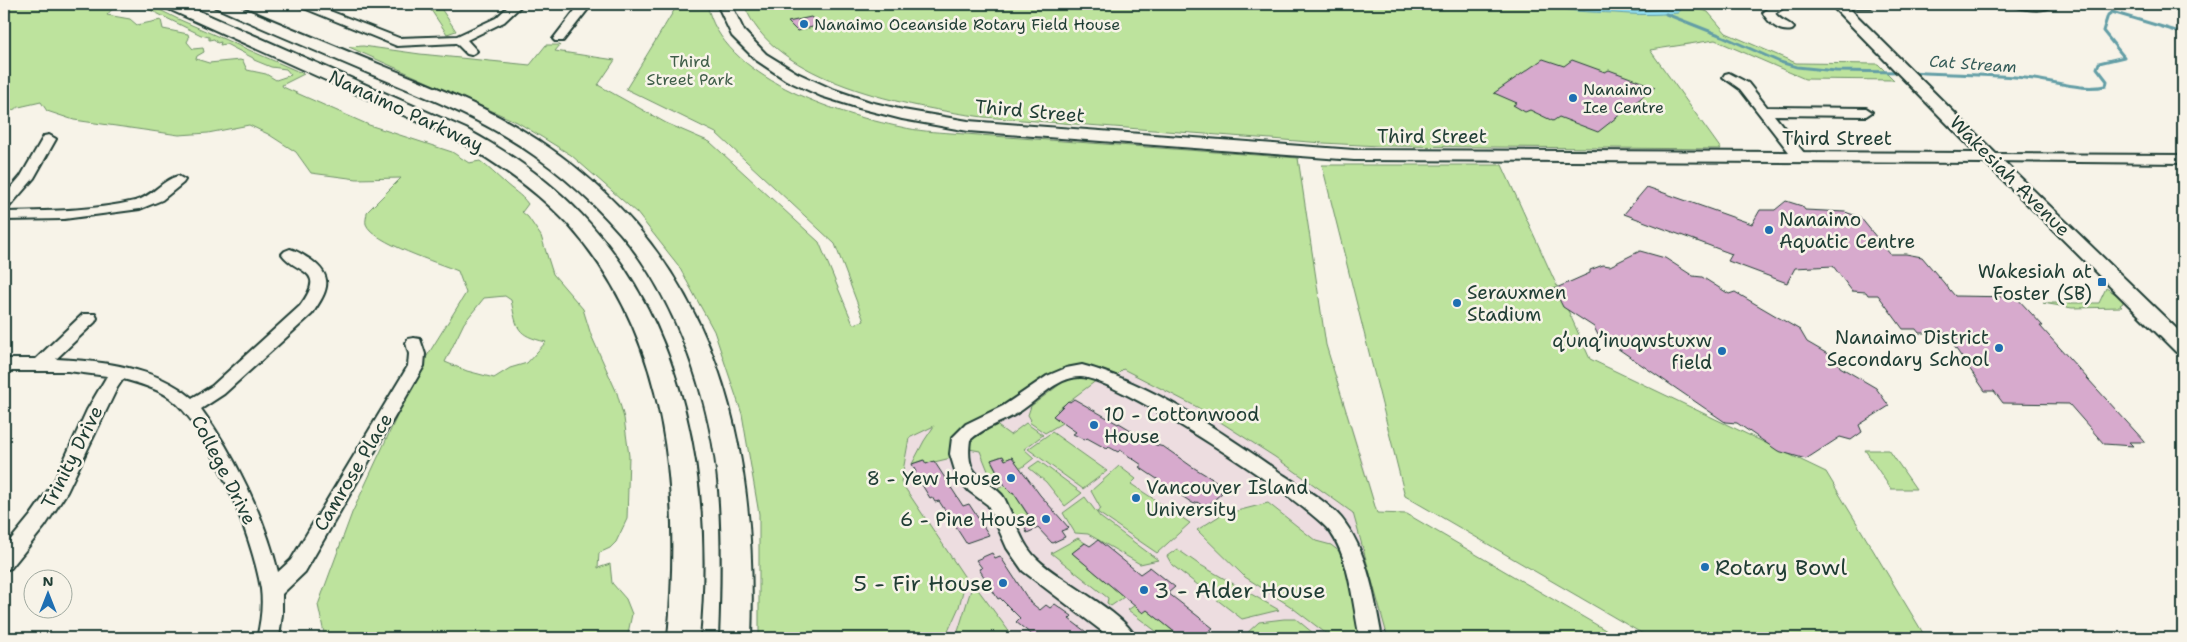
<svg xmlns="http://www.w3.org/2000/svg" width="2187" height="642" font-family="'Shantell Sans',sans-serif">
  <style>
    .built { fill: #eddde0 }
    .green { fill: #bde39d; stroke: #6e9068; fill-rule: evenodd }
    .water { fill: #92dff2; stroke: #649ea6 }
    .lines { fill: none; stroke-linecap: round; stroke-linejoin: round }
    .shore { stroke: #4d7e80; stroke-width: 1 }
    .stream { stroke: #649ea6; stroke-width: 3 }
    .building { fill: #d7aacd; stroke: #1f3d34 }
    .minor-casing { stroke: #1f3d34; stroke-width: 4 }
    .major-casing { stroke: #1f3d34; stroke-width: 4 }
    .highway-casing { stroke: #1f3d34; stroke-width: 4 }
    .minor { fill: #f7f3e8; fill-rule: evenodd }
    .major { fill: #f7f3e8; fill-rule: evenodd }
    .highway { fill: #f7f3e8; fill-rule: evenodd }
    .poi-dot { fill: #1f6fb2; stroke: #f7f3e8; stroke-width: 2 }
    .labels { text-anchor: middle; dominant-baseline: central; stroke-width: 5; stroke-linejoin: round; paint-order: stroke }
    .far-poi-label { font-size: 16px; fill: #1f3d34; stroke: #f7f3e8; text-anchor: start }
    .far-park-label { font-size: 16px; fill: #3f5e49; stroke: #f7f3e8 }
    .far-water-label { font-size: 16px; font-style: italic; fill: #365d5a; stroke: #f7f3e8 }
    .street-label { font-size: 19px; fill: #1f3d34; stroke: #f7f3e8 }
    .poi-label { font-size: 19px; fill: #1f3d34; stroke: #f7f3e8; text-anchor: end }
    .near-poi-label { font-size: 22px; fill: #1f3d34; stroke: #f7f3e8; text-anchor: start }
  </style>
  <rect width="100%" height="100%" fill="#f7f3e8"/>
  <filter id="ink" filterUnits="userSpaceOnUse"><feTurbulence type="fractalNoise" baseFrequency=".02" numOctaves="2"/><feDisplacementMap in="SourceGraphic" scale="10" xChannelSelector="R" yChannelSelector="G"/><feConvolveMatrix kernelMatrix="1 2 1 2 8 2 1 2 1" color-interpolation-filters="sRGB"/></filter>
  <g filter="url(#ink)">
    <!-- built -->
    <path class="built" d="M925 341 1326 345 1365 469 1411 638H876Z"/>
    <!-- green -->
    <path class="green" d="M4 4H107L113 8 107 15 130 19 137 25 161 20 163 29 188 34 189 38 187 42 193 49 203 48 204 52 197 56 196 59 209 63 240 60 243 61 247 70 266 74 276 80 291 75 286 69 271 67 254 60 253 58 226 44 220 45 221 42 217 43 214 39 209 40V37L201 35 138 4H148L178 19 304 74 282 85 283 87 369 125 452 152 469 163 480 161C489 168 496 175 504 182 512 190 521 194 528 204L522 212 528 217 541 236 553 274 583 309 591 335 617 393 624 418 629 456 627 519 616 542 610 548 599 553 598 568 610 564 612 583 626 599 632 614 627 638H321L324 633 318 605 352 513 419 369 466 293 458 271C439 263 373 243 366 224 365 221 367 215 367 212L401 178 357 179 311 173 296 152 268 134 249 125 208 133 179 135 74 120 47 111 41 102 19 107 4 114ZM505 296 511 300C517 329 516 335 546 342L527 363 510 368 494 378 467 371 445 362 464 323 484 298Z
      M416 4H447L442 10 456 31 447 34 431 10Z
      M678 4H707C722 78 837 114 901 127 918 131 935 132 951 133L1298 158 1326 345 1377 513 1407 514 1619 638H1388L1353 513 1275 457 1197 407 1123 369 1117 375 1081 365 1055 372 1029 391 992 412 954 440 951 458 926 464 923 460 912 464 924 441 934 426 909 438 901 482 966 579 959 607 945 638H759V514L742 414 714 331 678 265 637 213 571 155 517 122 349 47 363 46 420 54 530 65 546 45H560L555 51 615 60 598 85 666 123 710 142 819 242 853 324 864 321 835 244 716 133 626 89Z
      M744 4H1686L1708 12 1726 33 1796 63 1878 64 1894 80 1805 79 1715 40 1650 50 1721 149 1379 146 1323 143 983 117C911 107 772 83 744 4Z
      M1322 165H1502L1590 359 1826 472 1926 638H1650L1405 496Z
      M2106 288 2122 298 2123 303 2120 305 2122 307 2072 308 2043 303H2099Z
      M1082 376 1097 380 1057 410 1058 411 1053 416 1062 423 1045 433 1029 422 1031 420 1028 415 1031 406 1063 382Z
      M1026 423 1043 435 1024 449 1034 458 1020 469 1012 457 1005 460 1002 456 991 460 998 474 984 480 988 471 980 451 969 449C971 435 983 431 995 424L1010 435Z
      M1052 432 1107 471 1083 489 1028 449Z
      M1865 450H1889L1916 489H1891Z
      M1039 461 1082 493 1065 506 1046 482 1029 468Z
      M1119 466 1136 479 1131 484 1190 523 1157 553 1097 512 1101 509 1091 491Z
      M1006 485 1011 493 1013 492 1029 517 1018 523 1005 498 995 490Z
      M1085 497 1100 517 1158 560 1140 564 1088 534 1075 533 1063 513Z
      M1268 503 1316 541 1331 545 1344 555 1362 638H1332L1290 606 1245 577 1197 530 1221 515Z
      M1078 538 1085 543 1072 553 1124 597 1111 606 1107 603 1108 598 1051 553Z
      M1177 549 1197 563 1279 610 1242 619 1172 565 1167 556Z
      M973 583 1011 634 1014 638H956Z
      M1135 605 1147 610 1182 638H1165L1128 610Z
      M1284 619H1296L1319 638H1252L1246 634 1259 622Z"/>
    <!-- water -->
    <path class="water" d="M1541 4H1670L1680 10 1678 13C1654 15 1640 15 1615 13 1590 12 1566 12 1541 4Z"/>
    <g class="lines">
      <!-- shore -->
      <path class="shore" d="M1556 4 1635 11 1667 9 1668 4"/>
      <!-- stream -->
      <path class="stream" d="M1666 14 1722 36 1780 62 1797 67 1836 71 1901 72
        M1910 72C1951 75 1993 74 2034 79 2058 82 2081 91 2106 86L2107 81 2097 68 2099 63 2124 57 2103 31 2108 15 2112 12 2183 33"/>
    </g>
    <!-- building -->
    <path class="building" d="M811 17 820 25 797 31 788 22Z
      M1543 59 1564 66 1572 60 1605 72 1609 70 1655 87 1598 132 1559 117 1553 121 1530 110 1525 112 1513 105 1517 103 1494 93Z
      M1647 187 1752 224 1760 210H1775L1786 201 1802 206 1805 210 1845 212 1860 217 1890 254H1906L1922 257 1955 296 2016 297 2043 326H2040L2145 442H2129L2133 446 2104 444 2069 404 2003 403 1994 391H1985L1945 333H1919L1916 329H1903L1878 295H1868L1866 292 1852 291 1833 266 1795 268 1787 283 1728 261 1732 254 1624 214Z
      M1640 251 1665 258 1693 276 1702 277 1729 294 1735 292 1800 330 1807 342 1838 360 1840 367 1876 388 1889 406 1859 425 1862 432 1851 440 1840 437 1806 459 1778 451 1737 423 1725 422 1598 335 1594 327 1563 307 1554 289 1590 273V270L1603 265 1610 266Z
      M1074 399 1118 424 1119 423 1156 445 1164 447 1191 466 1219 483 1224 488 1220 492 1222 493 1208 505 1206 504 1203 506 1197 502 1194 504 1171 489 1167 492 1156 484 1160 481 1139 467 1142 465 1120 450 1118 452 1109 447 1107 449 1087 438 1085 440 1073 434 1076 432 1053 416 1068 401 1070 402Z
      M1003 456 1005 460 1012 457 1040 495 1069 528 1061 531 1065 537 1052 543 1038 528 1027 533 1023 523 1031 519 1013 492 1011 493 1004 484 991 460Z
      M924 460 926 464 934 461 963 506 969 504 989 535 966 543 939 501 935 502 932 497 930 498 914 472H916L912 464Z
      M1098 540 1140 574 1150 567 1175 587 1168 593 1213 628 1200 638H1182L1147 610 1143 613 1072 553 1085 543 1090 546Z
      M992 553 995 558 1000 556 1030 602 1040 610 1046 605 1050 608 1055 604 1072 616 1069 619 1094 638H1036L1016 622 1020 618 1000 598 998 599 979 569 982 568 976 560Z"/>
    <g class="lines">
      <defs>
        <path id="minor" d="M297 4H312L399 38 457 36 496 18 511 4H523L504 22 467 40 477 51 471 55 467 54 456 43 397 46 299 6Z
          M580 4H592L563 41H555L553 39Z
          M1772 4H1789L1775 13C1780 21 1788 21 1794 28L1792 30C1779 33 1769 23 1763 13Z
          M1819 4H1877L1871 7H1825Z
          M2012 4H2050L2052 6C2045 12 2019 10 2012 4Z
          M2152 4H2183V9L2158 7Z
          M1729 73 1748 83 1767 107 1866 108 1872 112 1866 116 1774 115 1808 158 1801 162 1796 161 1740 89 1723 77 1725 74Z
          M49 135 56 139 34 178 9 207 4 208V196L21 176 44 136Z
          M1990 154 2183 155V163L1985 161 1983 158Z
          M178 176 185 180 183 183 162 200 140 209 64 219 4 220V212C47 211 93 211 135 201 152 197 162 180 178 176Z
          M290 249C298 251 304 256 311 260 336 278 326 293 312 314L224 394 201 409C234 453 265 518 278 572L291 560 408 366 409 354 406 343 408 339 414 338 420 339 425 354 424 366 305 572 282 594V614L279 638H257C261 622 263 605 261 589 253 539 210 427 169 397 156 388 138 383 123 379L117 388 67 492 45 526 11 568 4 570V548L31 515 54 482 87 410 107 376 68 371H4V359H36L83 314H95L97 318 95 322 56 359C101 361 156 367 192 398L212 386 300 306C328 268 297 275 282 254L285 251Z
          M1082 365C1154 384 1224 434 1285 476 1303 488 1333 505 1345 523 1368 554 1375 601 1382 638H1360C1353 606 1350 560 1331 533 1310 503 1115 377 1081 377 1057 376 1035 403 1016 414 1000 423 983 428 970 440 965 478 982 474 1002 495 1006 500 1008 507 1011 513 1018 529 1024 547 1037 559 1059 581 1124 612 1136 638H1111L1023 571 1007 548 988 505 969 491 957 477 950 454 952 438 966 424 1003 406 1047 376 1066 368Z"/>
        <path id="major" d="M717 4H731L744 31 766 54 797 73 832 89 870 102 903 110 968 121 1354 150 1976 153 1830 4H1845L1996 154 2183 335V354L2176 352 1986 163 1354 160 968 131 902 119 859 108 821 96 786 80 756 60 732 36Z"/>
        <path id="highway" d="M162 4H183L466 129C508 152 548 179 581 214 688 326 713 489 699 638H668C681 493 670 337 567 223 534 188 494 161 452 137L164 7Z
          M213 4H234C283 25 332 45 381 65 427 84 475 102 517 127 709 241 759 427 751 638H720C722 588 723 539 719 490 712 405 677 298 620 233 587 195 547 161 503 135 461 110 414 92 368 73 317 51 266 30 215 7Z"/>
      </defs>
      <!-- minor casing -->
      <use href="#minor" class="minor-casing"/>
      <!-- major casing -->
      <use href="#major" class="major-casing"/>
      <!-- highway casing -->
      <use href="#highway" class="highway-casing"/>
      <!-- minor -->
      <use href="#minor" class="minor"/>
      <!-- major -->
      <use href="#major" class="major"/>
      <!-- highway -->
      <use href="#highway" class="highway"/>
    </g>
  </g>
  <!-- markers -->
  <g class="poi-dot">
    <circle cx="804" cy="24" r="5"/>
    <circle cx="1573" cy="98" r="5"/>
    <circle cx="1769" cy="230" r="5"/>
    <rect x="2097" y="277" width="10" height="10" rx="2.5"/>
    <circle cx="1457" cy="303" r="5"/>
    <circle cx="1999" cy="348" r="5"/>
    <circle cx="1722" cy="351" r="5"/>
    <circle cx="1094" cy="425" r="5"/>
    <circle cx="1011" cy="478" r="5"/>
    <circle cx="1136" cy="498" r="5"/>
    <circle cx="1046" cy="519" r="5"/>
    <circle cx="1705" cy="567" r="5"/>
    <circle cx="1003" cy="583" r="5"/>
    <circle cx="1144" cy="590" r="5"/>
  </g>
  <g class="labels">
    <!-- far-poi labels -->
    <g class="far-poi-label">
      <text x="814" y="24">Nanaimo Oceanside Rotary Field House</text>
      <text x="1583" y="89">Nanaimo<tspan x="1583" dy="18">Ice Centre</tspan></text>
    </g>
    <!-- far-park labels -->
    <g class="far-park-label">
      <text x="690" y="61">Third<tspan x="690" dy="18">Street Park</tspan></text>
    </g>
    <!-- far-water labels -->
    <g class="far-water-label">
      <text transform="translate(1973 64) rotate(4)">Cat Stream</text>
    </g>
    <!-- street labels -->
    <g class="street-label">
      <text transform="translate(406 111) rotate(25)">Nanaimo Parkway</text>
      <text transform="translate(1030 111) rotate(5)">Third Street</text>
      <text x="1432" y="136">Third Street</text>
      <text x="1837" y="138">Third Street</text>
      <text transform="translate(2010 176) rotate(45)">Wakesiah Avenue</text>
      <text transform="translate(72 457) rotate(-63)">Trinity Drive</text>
      <text transform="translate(224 470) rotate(63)">College Drive</text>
      <text transform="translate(353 472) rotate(-59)">Camrose Place</text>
    </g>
    <!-- poi labels -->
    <g class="poi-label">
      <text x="1779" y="219" text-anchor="start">Nanaimo<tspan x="1779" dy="22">Aquatic Centre</tspan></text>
      <text x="2092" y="271">Wakesiah at<tspan x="2092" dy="22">Foster (SB)</tspan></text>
      <text x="1467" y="292" text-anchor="start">Serauxmen<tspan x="1467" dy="22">Stadium</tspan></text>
      <text x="1989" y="337">Nanaimo District<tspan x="1989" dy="22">Secondary School</tspan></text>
      <text x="1712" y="340">q’unq’inuqwstuxw<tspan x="1712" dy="22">field</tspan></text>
      <text x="1104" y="414" text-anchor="start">10 - Cottonwood<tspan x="1104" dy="22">House</tspan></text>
      <text x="1001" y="478">8 - Yew House</text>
      <text x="1146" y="487" text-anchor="start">Vancouver Island<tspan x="1146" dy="22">University</tspan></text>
      <text x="1036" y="519">6 - Pine House</text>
    </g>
    <!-- near-poi labels -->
    <g class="near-poi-label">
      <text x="1715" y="567">Rotary Bowl</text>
      <text x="993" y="583" text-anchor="end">5 - Fir House</text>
      <text x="1154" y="590">3 - Alder House</text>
    </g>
  </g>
  <!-- margin -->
  <rect width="2187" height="642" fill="none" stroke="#f7f3e8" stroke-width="20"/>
  <rect x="10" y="10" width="2167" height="622" fill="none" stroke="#1f3d34" stroke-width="2" filter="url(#ink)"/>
  <!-- north arrow -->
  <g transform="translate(48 594)"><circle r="24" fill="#f7f3e8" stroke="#a1aaa0"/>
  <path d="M0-4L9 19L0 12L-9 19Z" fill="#1f6fb2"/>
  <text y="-8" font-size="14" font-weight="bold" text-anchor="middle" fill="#1f3d34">N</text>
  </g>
</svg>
